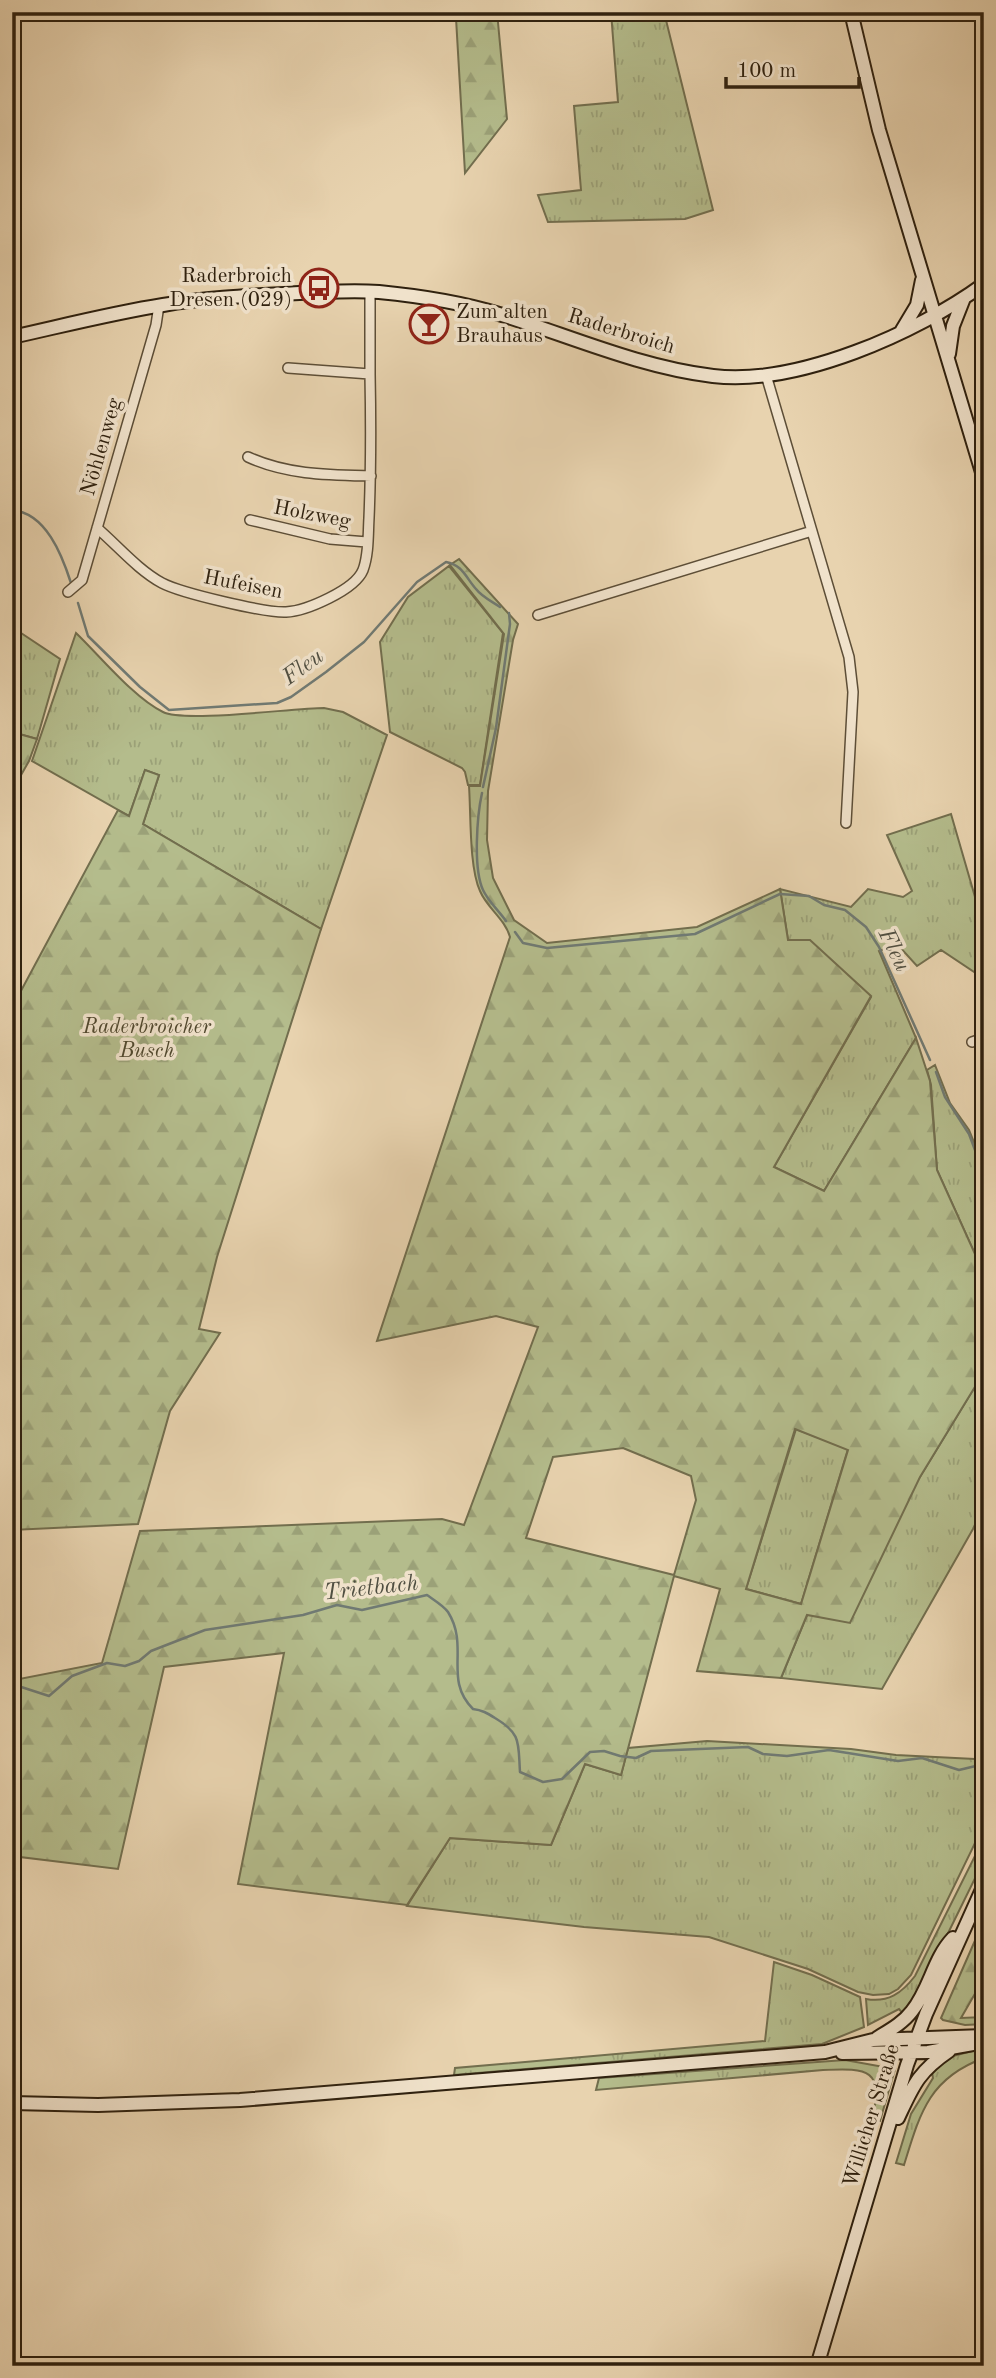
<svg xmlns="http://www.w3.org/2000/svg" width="996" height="2378" font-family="'Old Standard TT',serif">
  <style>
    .grass { fill: url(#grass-tufts); stroke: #726e4e; stroke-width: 2 }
    .forest { fill: url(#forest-firs); stroke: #726e4e; stroke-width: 2; fill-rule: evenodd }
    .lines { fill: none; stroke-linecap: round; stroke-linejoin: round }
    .stream { stroke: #707a73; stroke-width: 2.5 }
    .street-casing { stroke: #5d4e37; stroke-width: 12 }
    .secondary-casing { stroke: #2f210f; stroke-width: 16 }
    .street { stroke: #f0e2cb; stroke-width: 9 }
    .secondary { stroke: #f0e2cb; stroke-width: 12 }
    .labels { text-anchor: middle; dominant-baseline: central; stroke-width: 7; stroke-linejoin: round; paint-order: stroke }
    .poi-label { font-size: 21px; fill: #2f210f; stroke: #f0e2cb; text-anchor: end }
    .street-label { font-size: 21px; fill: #2f210f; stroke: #f0e2cb }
    .park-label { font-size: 21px; font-style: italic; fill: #50482e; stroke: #f0e2cb }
    .water-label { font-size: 23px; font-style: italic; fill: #4f4e41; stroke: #f0e2cb }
  </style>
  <defs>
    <pattern id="grass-tufts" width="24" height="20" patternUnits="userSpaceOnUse" patternTransform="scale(1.75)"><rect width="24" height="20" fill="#b4bc8c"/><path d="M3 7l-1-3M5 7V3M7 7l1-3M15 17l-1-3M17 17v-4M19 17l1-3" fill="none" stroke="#9ba178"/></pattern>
    <pattern id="forest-firs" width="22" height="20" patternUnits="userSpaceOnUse" patternTransform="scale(1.75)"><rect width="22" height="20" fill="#b4bc8c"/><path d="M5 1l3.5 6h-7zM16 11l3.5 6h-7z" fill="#9ba178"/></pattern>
  </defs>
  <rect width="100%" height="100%" fill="#e8d3af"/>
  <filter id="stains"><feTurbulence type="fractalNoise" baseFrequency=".00286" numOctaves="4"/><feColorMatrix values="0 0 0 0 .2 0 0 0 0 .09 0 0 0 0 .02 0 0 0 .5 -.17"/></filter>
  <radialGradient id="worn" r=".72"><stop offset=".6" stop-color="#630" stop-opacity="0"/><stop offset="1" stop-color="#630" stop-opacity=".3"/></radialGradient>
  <!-- grass -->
  <path class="grass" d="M611 12H664L713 210 685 219 548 222 538 195 581 190 574 106 618 102Z
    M449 566 503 633 480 785H468L465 772 462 768 390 732 380 642 408 597Z
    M12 627 60 659 37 739 12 732Z
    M76 633C100 656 134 698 163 712 185 723 293 708 324 708L343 712 387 735 321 929 143 824 159 775 145 770 129 816 32 761Z
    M951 814 984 928V983L980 976 941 950 917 966 897 944 879 951 916 1038 824 1191 774 1167 871 997 788 940 780 889 851 907 868 889 903 897 912 891 887 835Z
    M935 1065 950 1103 969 1130 984 1167V1274L937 1170 931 1085 927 1070Z
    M984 1372V1505L973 1529 882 1689 781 1678 807 1615 920 1477Z
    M796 1429 848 1449 801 1604 746 1589Z
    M707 1741 851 1749 896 1755 975 1759 984 1756V1804L977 1839 911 1975 898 1989 889 1994 873 1995 858 1992 808 1969 709 1937 584 1927 407 1906 450 1838 551 1845 585 1764 621 1775 628 1748Z
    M984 1821V1860L926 1978 904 2015 899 2009 868 2025 866 1999C888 2003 902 1993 915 1976L978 1850 982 1836Z
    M774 1962 812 1975 860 1997 864 2027 822 2044 454 2075 455 2068 765 2041Z
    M984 2048V2058C929 2078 920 2113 904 2165L896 2163 911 2114 933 2078 931 2069 953 2056Z
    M845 2060 895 2069 880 2121 872 2120C884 2069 869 2068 823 2070L596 2090 599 2078Z"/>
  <!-- forest -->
  <path class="forest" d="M488 12H497L507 119 465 173 456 18Z
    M459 559 518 624 513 640 488 791 487 840 493 878 514 920 547 943 697 927 780 889 788 940H810L871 996 774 1167 824 1191 916 1038 930 1081 937 1170 984 1274V1372L920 1477 850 1623 807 1615 781 1678 697 1671 720 1589 674 1576 621 1775 585 1764 551 1845 450 1838 407 1905 238 1884 284 1653 164 1667 118 1869 12 1856 14 1680 102 1663 140 1531 442 1519 464 1525 538 1327 496 1316 377 1341 510 937C505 919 487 908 480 891 469 867 471 814 469 786H480L504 634 450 565ZM795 1429 848 1450 801 1604 746 1589ZM623 1448 691 1476 696 1500 674 1575 526 1538 553 1457Z
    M12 732 37 739 29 761 12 791Z
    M145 770 159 775 143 824 321 929 217 1257 199 1329 220 1333 170 1411 138 1524 12 1530V1001L15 1002 118 810 129 816Z
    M984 1920V1978L961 2018 984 2017V2024L965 2025 943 2020 941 2018Z"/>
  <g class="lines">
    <!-- stream -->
    <path class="stream" d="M12 510C46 513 62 555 71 583
      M78 603 88 636 140 687 169 710 277 703 291 697 326 672 364 642 417 582 446 562C463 565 466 578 476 589 482 597 493 602 500 607
      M483 787 496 728 510 624 509 613
      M482 793C477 816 473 868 483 890 488 901 499 911 506 921
      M515 932 523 943 547 948 695 934 780 894 809 896 824 905 845 910 866 927 879 947 930 1060
      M936 1072 945 1097 969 1134 984 1174
      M12 1684 49 1696 72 1676 107 1663 125 1666 139 1661 151 1651 205 1630 303 1615 337 1605 362 1610 427 1595C434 1600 444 1606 448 1612 470 1647 443 1679 473 1709 482 1710 487 1713 495 1718 522 1734 518 1743 520 1772L543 1782 562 1779 590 1752 604 1751 620 1756 636 1758 651 1751 748 1747 763 1754 787 1756 829 1750 898 1761 922 1758 959 1770 984 1764"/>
    <defs>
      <path id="street" d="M288 368 370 374V292
        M766 375 849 657 853 692 846 823
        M248 457C287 475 329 475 371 476
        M250 520 330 539 367 542
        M97 528C118 546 138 570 162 583 181 593 265 613 286 612 306 611 355 590 363 570 369 554 368 534 369 518 371 470 371 422 370 374
        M68 592 82 580 156 325 159 305
        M538 615 812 531
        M972 1042 984 1038"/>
      <path id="secondary" d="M851 12 879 130 984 479
        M902 330 917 305 922 280
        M12 337C62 326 112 313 163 305 203 298 243 296 284 294 316 292 348 290 379 292 420 296 460 302 499 314 570 336 639 367 713 376 797 386 917 333 984 284
        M949 354 953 326 964 298
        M877 2038C890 2030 903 2023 912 2011 930 1989 933 1959 953 1938
        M842 2053 928 2052 984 2042
        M12 2103 98 2105 240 2100 825 2052 873 2040 984 2036
        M898 2118C913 2086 918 2072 949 2051
        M817 2366 907 2065 926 2014 984 1885"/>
    </defs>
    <!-- street casing -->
    <use href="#street" class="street-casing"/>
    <!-- secondary casing -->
    <use href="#secondary" class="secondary-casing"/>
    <!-- street -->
    <use href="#street" class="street"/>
    <!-- secondary -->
    <use href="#secondary" class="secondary"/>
  </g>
  <!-- icons -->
  <defs>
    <symbol id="bus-ring" viewBox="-11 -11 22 22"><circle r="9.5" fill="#f0e2cb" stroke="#8f2418" stroke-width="1.5"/><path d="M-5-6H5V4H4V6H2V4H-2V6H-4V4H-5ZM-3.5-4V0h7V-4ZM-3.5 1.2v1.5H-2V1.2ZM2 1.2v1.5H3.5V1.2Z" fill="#8f2418"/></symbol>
    <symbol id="bar-ring" viewBox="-11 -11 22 22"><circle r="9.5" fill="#f0e2cb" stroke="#8f2418" stroke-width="1.5"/><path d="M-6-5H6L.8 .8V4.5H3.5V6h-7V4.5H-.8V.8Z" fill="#8f2418"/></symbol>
  </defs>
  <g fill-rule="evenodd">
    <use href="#bus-ring" x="297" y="266" width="44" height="44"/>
    <use href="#bar-ring" x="407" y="302" width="44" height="44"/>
  </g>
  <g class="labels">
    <!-- poi labels -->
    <g class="poi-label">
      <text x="292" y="276">Raderbroich<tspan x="292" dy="24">Dresen (029)</tspan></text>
      <text x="456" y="312" text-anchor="start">Zum alten<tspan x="456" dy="24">Brauhaus</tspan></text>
    </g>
    <!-- street labels -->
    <g class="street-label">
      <text transform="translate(621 332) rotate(17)">Raderbroich</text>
      <text transform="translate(102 447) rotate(-74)">Nöhlenweg</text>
      <text transform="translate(312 515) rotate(11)">Holzweg</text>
      <text transform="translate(243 585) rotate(11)">Hufeisen</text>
      <text transform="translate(872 2116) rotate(-73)">Willicher Straße</text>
    </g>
    <!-- park labels -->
    <g class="park-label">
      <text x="147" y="1027">Raderbroicher<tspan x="147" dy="24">Busch</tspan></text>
    </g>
    <!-- water labels -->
    <g class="water-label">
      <text transform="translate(303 667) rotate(-36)">Fleu</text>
      <text transform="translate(894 950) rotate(64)">Fleu</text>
      <text transform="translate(371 1588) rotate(-6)">Trietbach</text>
    </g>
  </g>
  <!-- margin -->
  <rect width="996" height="2378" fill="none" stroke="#e8d3af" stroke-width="42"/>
  <rect x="14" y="14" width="968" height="2350" fill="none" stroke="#2f210f" stroke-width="3.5"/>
  <rect x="21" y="21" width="954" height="2336" fill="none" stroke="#2f210f" stroke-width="2"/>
  <!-- scale -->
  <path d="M726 77v10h133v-10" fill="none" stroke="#2f210f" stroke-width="3.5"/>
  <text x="737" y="77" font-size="21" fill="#2f210f" stroke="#f0e2cb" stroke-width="5" paint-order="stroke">100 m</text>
  <rect width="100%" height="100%" filter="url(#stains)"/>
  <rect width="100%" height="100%" fill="url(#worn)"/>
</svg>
